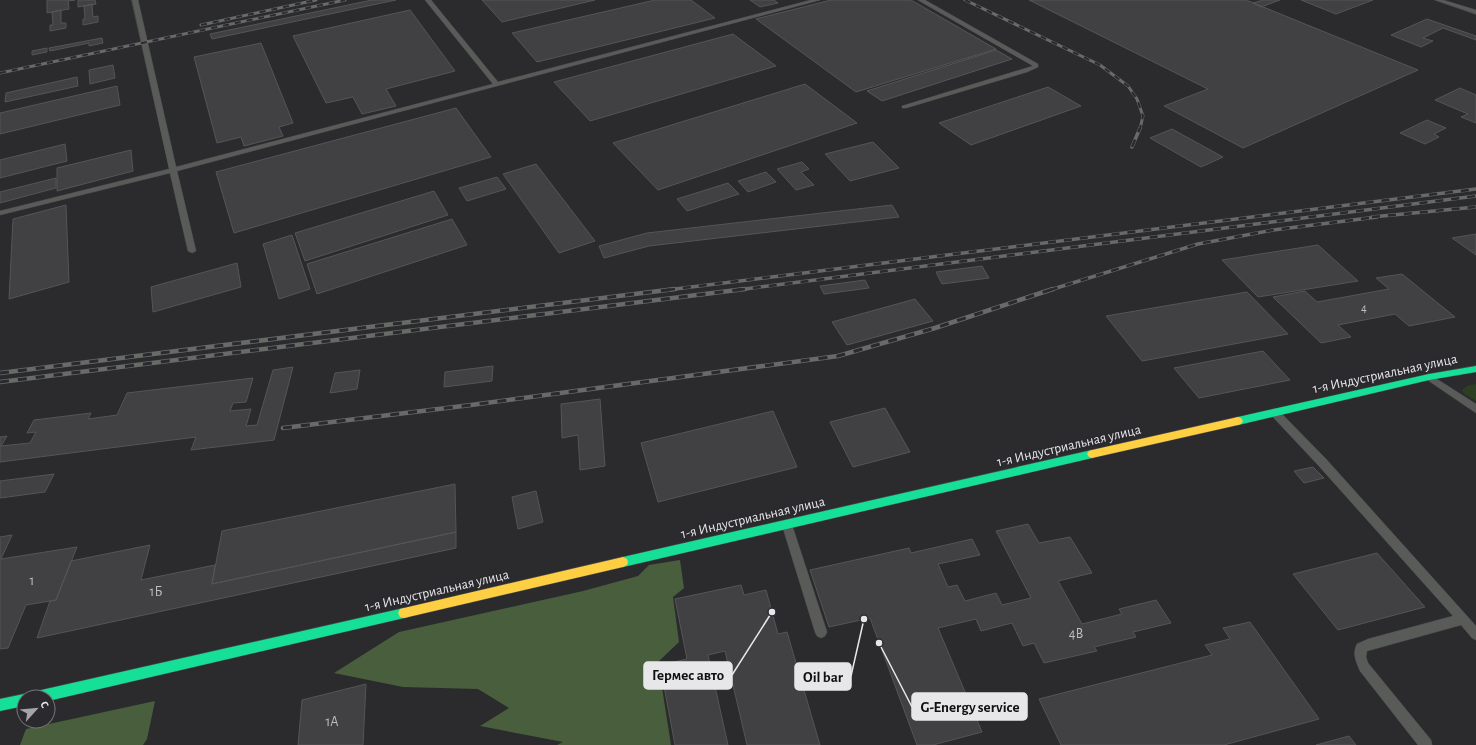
<svg xmlns="http://www.w3.org/2000/svg" width="1476" height="745" font-family="'Alegreya Sans',sans-serif">
  <style>
    .green { fill: #2d3f23 }
    .forest { fill: #485e3d }
    .building { fill: #414143; stroke: #555556 }
    .lines { fill: none; stroke-linecap: round; stroke-linejoin: round }
    .lane-casing { stroke: #49494b; stroke-width: 1 }
    .fast-casing { stroke: #49494b; stroke-width: 1 }
    .slow-casing { stroke: #49494b; stroke-width: 1 }
    .lane { fill: #595b58; fill-rule: evenodd }
    .fast { fill: #16e098; fill-rule: evenodd }
    .slow { fill: #ffcf43; fill-rule: evenodd }
    .rail-far2-casing { stroke: #686a68; stroke-width: 3 }
    .rail-far1-casing { stroke: #686a68; stroke-width: 3.5 }
    .rail-casing { stroke: #686a68; stroke-width: 4.5 }
    .rail-far2 { stroke: #2a2a2e; stroke-width: 2; stroke-dasharray: 6; stroke-linecap: butt }
    .rail-far1 { stroke: #2a2a2e; stroke-width: 2.5; stroke-dasharray: 8; stroke-linecap: butt }
    .rail { stroke: #2a2a2e; stroke-width: 3; stroke-dasharray: 9; stroke-linecap: butt }
    .labels { text-anchor: middle; dominant-baseline: central; stroke-width: 3; stroke-linejoin: round; paint-order: stroke }
    .number-label { font-size: 12px; fill: #bebec0 }
    .street-label { font-size: 14px; fill: #e7e7ea; stroke: #2a2a2e }
    .near-number-label { font-size: 14px; fill: #bebec0 }
    .leader { fill: none; stroke: #e7e7ea; stroke-width: 1.5 }
    .callout-dot { fill: #e7e7ea; stroke: #2a2a2e; stroke-width: 1.5 }
    .callout { fill: #e7e7ea; stroke: #e7e7ea; stroke-width: 1.5 }
    .callout-label { font-size: 15px; text-anchor: middle; font-weight: bold; fill: #111 }
  </style>
  <rect width="100%" height="100%" fill="#2b2b2d"/>
  <!-- green -->
  <path class="green" d="M1476 384V401L1464 394 1462 390 1467 386Z"/>
  <!-- forest -->
  <path class="forest" d="M680 560 684 588 673 597 679 642 658 662 671 745H557L563 742 480 726 509 708 478 689 403 687 334 673 399 632 583 591 638 576 649 565Z
    M155 701 147 739 143 745H20L26 729Z"/>
  <!-- building -->
  <path class="building" d="M47 0H75L68 1 69 9 47 13Z
    M78 0H95L96 4 78 7Z
    M372 0H396L212 39 210 34Z
    M482 0H595L502 22Z
    M655 0H691L715 18 537 62 512 33Z
    M750 0H774L778 3 760 7Z
    M831 0H911L996 49 856 92 756 19Z
    M1029 0H1246L1418 70 1243 148 1164 106 1208 89Z
    M1263 0H1280L1261 7 1253 3Z
    M1301 0H1373L1336 14Z
    M92 4 93 17 98 16V22L83 25V19H85L84 6Z
    M61 10V23H66V28L50 31V25H53L52 12Z
    M410 10 455 71 386 89 396 106 362 114 353 97 326 103 293 36Z
    M1427 19 1476 36V40L1443 28 1423 38 1433 41 1421 47 1391 35Z
    M733 34 776 66 590 121 554 82Z
    M102 38 103 43 89 46V43L50 51 49 48Z
    M261 43 293 123 279 127 283 136 244 146 241 137 217 143 194 57Z
    M47 48V52L32 55V51Z
    M996 50 1012 59 882 101 867 91Z
    M113 65 115 78 90 84 89 70Z
    M77 77 78 86 5 102 6 93Z
    M805 84 857 123 658 190 613 143Z
    M117 86 120 105 0 134V113Z
    M1048 87 1081 106 971 145 939 123Z
    M1460 88 1476 95V123L1461 117 1468 114 1435 100Z
    M456 108 491 157 234 233 216 172Z
    M1427 120 1446 128 1434 134 1439 137 1425 144 1400 133Z
    M1172 129 1223 157 1201 167 1150 138Z
    M873 142 899 168 850 181 825 154Z
    M65 144 67 161 0 178V160Z
    M131 150 133 171 57 191V168Z
    M802 162 809 169 801 172 814 185 796 190 777 169Z
    M536 164 595 241 559 253 503 174Z
    M766 172 776 182 748 192 738 181Z
    M497 177 506 189 467 201 459 188Z
    M56 178V188L0 203V192Z
    M728 183 739 194 687 211 677 199Z
    M434 191 448 215 305 261 295 233Z
    M66 205 69 282 9 299 13 219Z
    M892 205 899 217 649 246 604 258 599 246 647 233Z
    M452 219 467 245 317 294 307 264Z
    M1476 234V255L1452 238Z
    M292 235 310 289 279 299 263 244Z
    M1318 245 1358 281 1258 297 1222 260Z
    M237 263 241 287 153 312 151 287Z
    M982 266 989 278 942 284 936 272Z
    M1402 274 1455 317 1409 326 1395 314 1338 325 1351 337 1321 343 1273 297 1305 291 1317 302 1389 289 1376 278Z
    M865 280 869 288 824 294 820 286Z
    M1247 292 1288 334 1142 361 1106 316Z
    M915 299 933 321 847 345 832 322Z
    M1263 351 1290 380 1199 398 1174 368Z
    M493 366 492 381 444 387 445 372Z
    M293 367 274 440 191 450 196 437 0 462V437L7 436 1 446 30 443 36 432 27 433 34 420 91 413 88 419 117 415 127 393 253 378 246 402 233 403 230 411 251 409 246 426 257 425 273 370Z
    M360 370 357 389 330 393 335 373Z
    M600 399 605 466 580 470 578 435 562 438 561 404Z
    M885 408 910 452 853 467 830 422Z
    M773 411 797 467 658 502 641 443Z
    M1313 467 1324 478 1304 483 1294 471Z
    M54 474 45 492 0 498V481Z
    M455 484 456 532 212 584 222 531Z
    M536 491 543 522 518 529 512 497Z
    M1028 524 1039 543 1070 537 1092 573 1058 581 1082 624 1122 614 1119 609 1156 600 1171 623 1133 632 1136 637 1094 647 1097 651 1044 663 1034 643 1023 646 1012 623 981 631 976 619 938 628 982 732 933 745H917L870 618 829 627 810 570 909 548 911 553 972 539 980 555 938 564 948 587 957 585 965 601 996 593 1002 605 1031 598 996 531Z
    M456 532V548L37 638 50 601 56 600 71 561 150 545 141 580 215 565 212 584Z
    M12 535 1 559 77 547 56 600 26 605 8 648 0 649V537Z
    M1377 553 1425 607 1338 630 1293 574Z
    M741 585 744 595 766 590 778 634 787 632 820 745H747L725 651 708 655 728 745H675L660 665 687 659 675 599Z
    M1250 622 1319 719 1224 745H1061L1039 699 1212 655 1205 645 1230 639 1223 628Z
    M366 684 363 745H298L302 700Z
    M1349 736 1356 745H1316Z"/>
  <g class="lines">
    <defs>
      <path id="lane" d="M132 0H138L176 167 493 84 425 0H431L498 82 811 0H820L177 171 196 251 192 253 188 251 170 173 0 215V211L169 169Z
        M918 0H925L1038 64V67L1027 72 906 108H902V106L1033 66Z
        M1435 0H1443L1476 10V14Z
        M1429 374 1476 404V413L1426 379 1424 377 1426 375Z
        M1275 409 1278 410 1326 459 1476 626V640L1472 638 1461 625 1367 651 1366 657 1368 663 1431 740 1432 745H1418L1360 671C1356 661 1352 654 1357 644L1368 639 1453 616 1318 465 1272 416 1270 413 1272 410Z
        M787 520 791 522 792 525 827 632 825 636 821 638 817 636 815 632 782 525 783 522Z"/>
      <path id="fast" d="M1476 366V372L1429 380 1238 425 1235 424 1233 421 1235 418 1238 417 1429 374Z
        M1092 450 1095 451 1097 454 1095 457 1092 458 623 567 619 565 618 562 619 559 623 557Z
        M404 608 408 609 410 613 408 617 404 618 48 701V697H31L33 693 37 691Z
        M24 694 29 697H24V706L0 711V699Z"/>
      <path id="slow" d="M1238 417 1241 418 1243 421 1241 424 1238 425 1092 458 1089 457 1087 454 1089 451 1092 450Z
        M623 557 627 559 628 562 627 565 623 567 404 618 400 617 398 613 400 609 404 608Z"/>
    </defs>
    <!-- lane casing -->
    <use href="#lane" class="lane-casing"/>
    <!-- fast casing -->
    <use href="#fast" class="fast-casing"/>
    <!-- slow casing -->
    <use href="#slow" class="slow-casing"/>
    <!-- lane -->
    <use href="#lane" class="lane"/>
    <!-- fast -->
    <use href="#fast" class="fast"/>
    <!-- slow -->
    <use href="#slow" class="slow"/>
    <defs>
      <path id="rail-far2" d="M965 0 1100 65 1128 86 1137 99 1143 116 1140 129
        M201 25 316 0
        M0 73 345 0"/>
      <path id="rail-far1" d="M1132 147 1140 128
        M1372 217 1476 207
        M667 290 1476 189
        M737 290 1476 196
        M1050 290 1198 244 1273 230 1377 217"/>
      <path id="rail" d="M0 373 675 289
        M0 382 745 289
        M283 428 471 405 838 356 935 328 1053 289"/>
    </defs>
    <!-- rail-far2 casing -->
    <use href="#rail-far2" class="rail-far2-casing"/>
    <!-- rail-far1 casing -->
    <use href="#rail-far1" class="rail-far1-casing"/>
    <!-- rail casing -->
    <use href="#rail" class="rail-casing"/>
    <!-- rail-far2 -->
    <use href="#rail-far2" class="rail-far2"/>
    <!-- rail-far1 -->
    <use href="#rail-far1" class="rail-far1"/>
    <!-- rail -->
    <use href="#rail" class="rail"/>
  </g>
  <g class="labels">
    <!-- number labels -->
    <g class="number-label">
      <text x="1364" y="308">4</text>
    </g>
    <!-- street labels -->
    <g class="street-label">
      <text transform="translate(1385 374) rotate(-12)">1-я Индустриальная улица</text>
      <text transform="translate(1069 446) rotate(-13)">1-я Индустриальная улица</text>
      <text transform="translate(753 518) rotate(-13)">1-я Индустриальная улица</text>
      <text transform="translate(437 591) rotate(-13)">1-я Индустриальная улица</text>
    </g>
    <!-- near-number labels -->
    <g class="near-number-label">
      <text x="32" y="581">1</text>
      <text x="156" y="592">1Б</text>
      <text x="1076" y="634">4В</text>
      <text x="332" y="722">1А</text>
    </g>
  </g>
  <!-- callouts -->
  <path class="leader" d="M772 612L732 675M864 619L851 676M879 643L912 707"/>
  <g class="callout-dot">
    <circle cx="772" cy="612" r="4"/>
    <circle cx="864" cy="619" r="4"/>
    <circle cx="879" cy="643" r="4"/>
  </g>
  <g class="callout">
    <rect x="644" y="662" width="88" height="27" rx="4"/>
    <rect x="795" y="663" width="56" height="27" rx="4"/>
    <rect x="912" y="693" width="115" height="27" rx="4"/>
  </g>
  <g class="callout-label">
    <text x="688" y="680">Гермес авто</text>
    <text x="823" y="682">Oil bar</text>
    <text x="970" y="712">G-Energy service</text>
  </g>
  <!-- north arrow -->
  <g transform="translate(36 709) rotate(63)"><circle r="19" fill="#2a2a2e" stroke="#767679"/>
  <path d="M0-3L7 15L0 10L-7 15Z" fill="#a5a5a8"/>
  <text y="-6" font-size="11" font-weight="bold" text-anchor="middle" fill="#e7e7ea">С</text>
  </g>
</svg>
